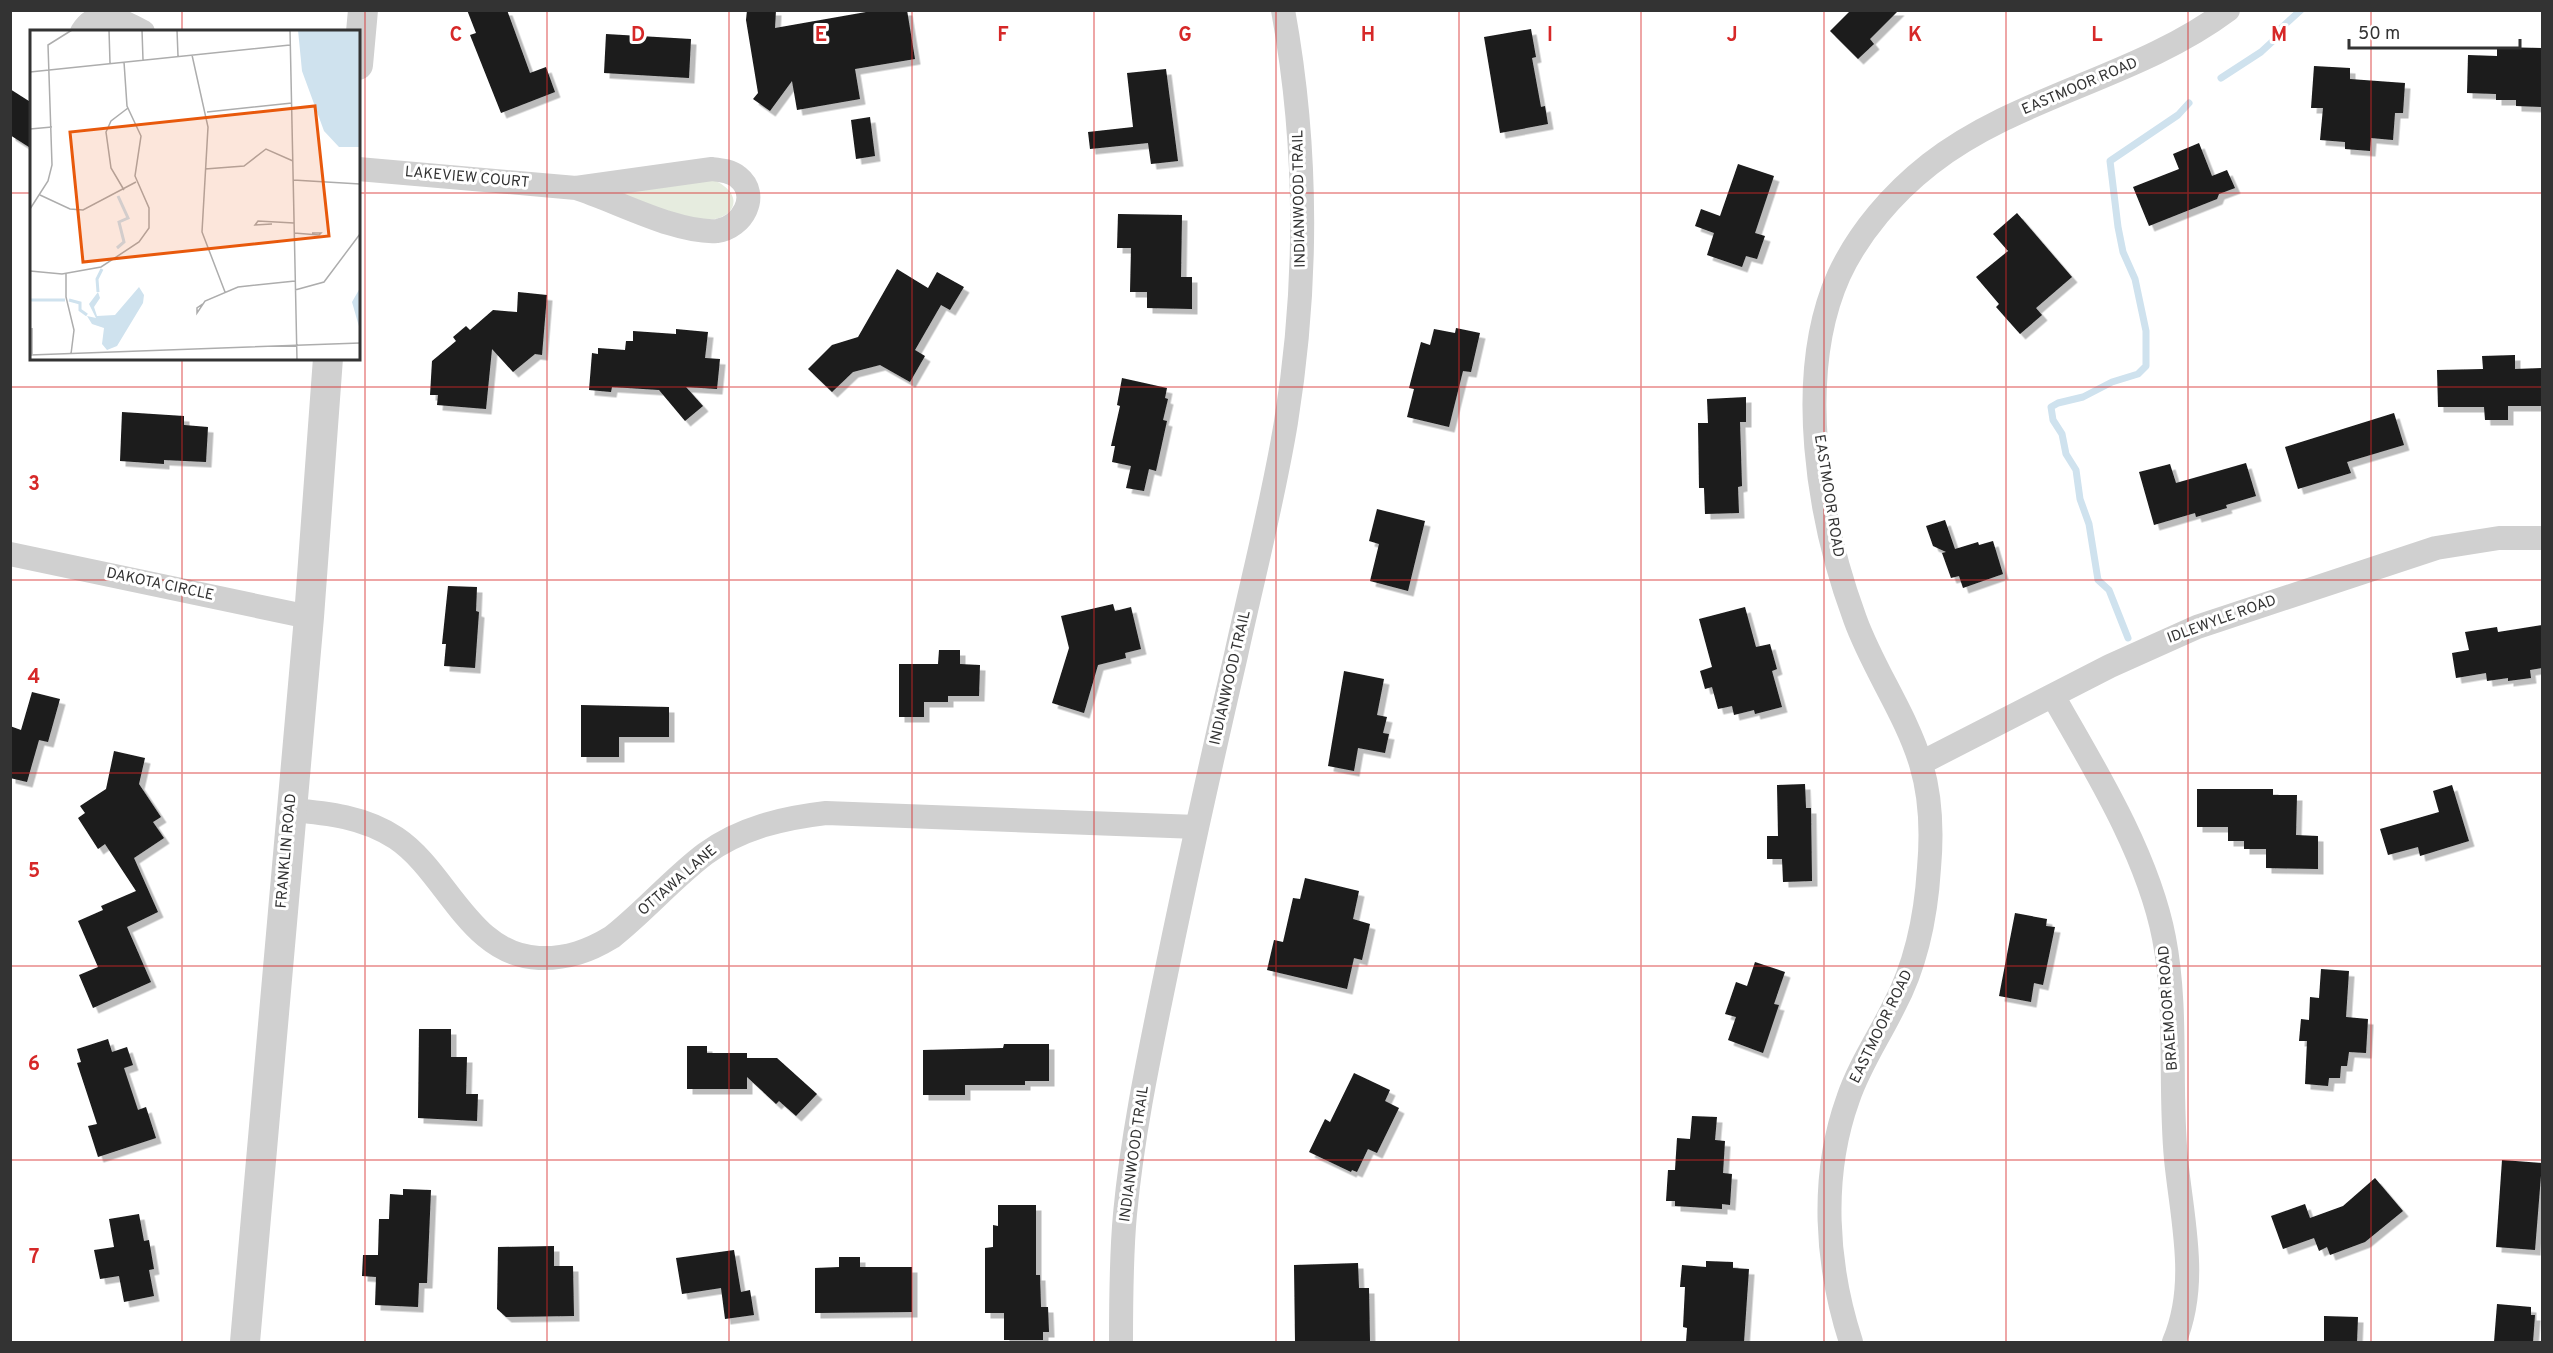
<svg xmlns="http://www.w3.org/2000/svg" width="2553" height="1353" font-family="Overpass,sans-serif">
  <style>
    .green { fill: #e6ecdf }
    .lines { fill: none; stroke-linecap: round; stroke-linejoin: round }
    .stream { stroke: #cfe2ee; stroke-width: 7 }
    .building { fill: #1a1a1a; filter: url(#shadow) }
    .minor { stroke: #d0d0d0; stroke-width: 24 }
    .tertiary { stroke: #d0d0d0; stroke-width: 30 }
    .grid { fill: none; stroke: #d62828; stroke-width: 1.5; stroke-opacity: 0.55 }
    .labels { text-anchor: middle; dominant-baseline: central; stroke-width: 6; stroke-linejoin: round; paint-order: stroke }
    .street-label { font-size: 15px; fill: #333; stroke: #fff }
    .inset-river { fill: none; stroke: #cfe2ee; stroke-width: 3 }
    .inset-road { fill: none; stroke: #adadad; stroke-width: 1.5 }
    .view { fill: #e8590c; fill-opacity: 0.15; stroke: #e8590c; stroke-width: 3 }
    .inset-edge { fill: none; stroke: #333; stroke-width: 3 }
    .grid-label { font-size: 20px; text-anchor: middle; font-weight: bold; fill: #d62828; stroke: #fff; stroke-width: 6; stroke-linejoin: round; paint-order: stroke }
  </style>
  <defs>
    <filter id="shadow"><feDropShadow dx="5.5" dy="5.5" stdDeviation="0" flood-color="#0004"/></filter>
  </defs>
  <rect width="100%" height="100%" fill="#fff"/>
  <!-- green -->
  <path class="green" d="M714 180C748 196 734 222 701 220 681 218 642 202 620 196L618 191Z"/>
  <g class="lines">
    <!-- stream -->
    <path class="stream" d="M2221 78 2261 52 2274 40 2280 29 2301 10
      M2128 638 2109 590 2098 580 2089 524 2080 499 2076 470 2066 454 2062 434 2053 420 2051 407 2058 403 2083 397 2112 382 2138 374 2146 366V331L2135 279 2123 252 2118 227 2110 161 2178 115 2189 103"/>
  </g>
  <!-- building -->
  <path class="building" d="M467 10H507L530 73 546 67 555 92 501 113 470 35 476 33Z
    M747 10H776L775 28 866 12V10H907L915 59 855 69 860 99 797 110 792 81 770 111 753 99 758 93 746 20Z
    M1851 10H1899L1870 39 1874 44 1858 59 1830 31Z
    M1531 29 1536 57 1532 58 1541 107 1545 106 1548 124 1500 133 1484 37Z
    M606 34 691 39 689 78 604 73Z
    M2497 47 2542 48V107L2516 106V100H2496V94L2467 93 2468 55 2497 56Z
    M2314 66 2350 68V79L2405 83 2403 113H2395L2393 140 2371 138 2370 151 2345 149V142L2320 140 2323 108H2311Z
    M1166 69 1178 161 1151 164 1148 143 1090 149 1088 132 1133 127 1127 73Z
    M10 89 32 103V149L10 135Z
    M870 117 875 156 856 159 851 120Z
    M2199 143 2212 176 2227 170 2235 188 2219 194 2217 199 2149 226 2133 187 2179 169 2173 154Z
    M1738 164 1774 176 1755 233 1765 236 1757 259 1746 256 1742 267 1707 255 1714 233 1695 226 1701 209 1720 216Z
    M2017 213 2072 277 2036 308 2042 315 2020 334 1996 307 1999 304 1976 277 2008 251 1993 234Z
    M1118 214 1182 215 1181 277H1192V309L1147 308V292H1130L1131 248H1117Z
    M897 269 928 288 937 272 964 287 950 310 941 305 915 350 925 356 910 382 880 365 853 372 832 392 808 369 832 345 858 337Z
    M518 292 547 295 542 355 535 354 513 372 492 349 486 409 437 405 438 395H430L432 361 456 341 453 337 466 326 470 330 493 310 517 312Z
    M1456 328 1480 333 1471 372 1463 371 1449 427 1407 417 1414 389 1409 388 1421 342 1430 345 1434 329 1455 333Z
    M676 329 708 332 705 358 720 359 717 389 686 387 703 406 685 421 659 390 612 387 611 392 589 390 592 353 598 354V348L625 350 626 341H633V331L676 334Z
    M2515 355V369L2542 368V406H2508V420H2485L2484 407H2438L2437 370 2483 369 2482 356Z
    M1122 378 1167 388 1165 398 1168 399 1163 420 1167 421 1156 471 1149 469 1144 491 1126 488 1131 466 1112 462 1115 446H1111L1120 406 1117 405Z
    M1746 397V422H1740L1742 486 1738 487 1739 513 1705 514 1704 488H1699L1698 423H1708L1707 399Z
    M122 412 184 416V425L208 427 206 462 164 460V464L120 461Z
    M2394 413 2404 445 2347 462 2351 473 2298 489 2285 447Z
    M2246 463 2256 496 2226 505 2227 508 2196 517 2195 513 2154 525 2139 472 2170 464 2176 483Z
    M1377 509 1425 521 1408 591 1370 581 1379 544 1369 541Z
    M1945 520 1955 549 1978 542 1979 545 1993 541 2003 574 1963 588 1959 576 1951 578 1942 553 1946 552 1933 546 1926 526Z
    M448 586 477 587 476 611 479 612 475 668 444 666 446 644H442Z
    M1113 604 1115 611 1131 607 1141 649 1125 653 1126 658 1098 665 1084 713 1052 703 1069 648 1061 616Z
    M1745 607 1756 647 1770 644 1777 669 1772 671 1782 707 1755 714 1754 710 1734 715 1732 706 1718 709 1712 687 1705 689 1700 671 1712 667 1699 619Z
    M2542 625V668L2530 670 2531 678 2508 681V678L2487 681 2486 673 2456 678 2452 653 2469 650 2465 632 2497 627 2498 632Z
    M939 650H960V664L980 665 979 696H948V702H924V717H899V664H938Z
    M1344 671 1384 679 1377 715 1387 717 1383 733 1389 734 1385 753 1358 748 1354 771 1328 766Z
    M32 692 60 699 48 742 39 740 27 782 10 778V726L21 730Z
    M581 705 669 707V737H619V757H581Z
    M114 751 145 758 139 784 161 817 153 822 164 838 134 858 158 912 127 927 151 982 93 1008 79 975 98 967 78 921 103 910 101 906 136 891 105 844 98 849 78 818 85 813 80 806 106 789Z
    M1805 784 1806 808H1811L1812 881 1783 882 1782 859H1767V836H1778L1777 785Z
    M2452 785 2469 841 2420 856 2418 847 2388 855 2380 829 2439 812 2433 791Z
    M2197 789H2273V795H2297L2296 835 2318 836V869L2266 868V849H2244V841H2228V827H2197Z
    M1305 878 1359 891 1353 919 1370 924 1362 960 1354 958 1347 989 1267 970 1274 940 1283 942 1293 898 1300 899Z
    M2015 913 2047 919 2046 926 2055 927 2043 985 2034 983 2031 1002 1999 996Z
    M1755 962 1785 972 1774 1004 1779 1005 1763 1053 1728 1040 1736 1017 1725 1014 1736 982 1747 986Z
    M2321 969 2349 971 2346 1017 2368 1019 2366 1053 2349 1052 2347 1066H2341L2340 1078H2329L2328 1086 2305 1084 2307 1041H2299L2301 1019 2309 1020 2310 997 2319 998Z
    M419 1029H451V1057H467L466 1094H478L477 1121 418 1118Z
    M108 1039 112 1052 127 1047 133 1065 124 1068 138 1110 146 1107 156 1138 98 1157 88 1126 97 1124 77 1063 81 1062 77 1049Z
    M1004 1044H1049V1081H1025V1085H965V1095H923V1050L1003 1048Z
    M687 1046H707V1053H747V1058H777L817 1094 796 1116 779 1101 776 1104 747 1077V1089H687Z
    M1354 1073 1390 1090 1385 1101 1399 1108 1377 1153 1368 1149 1357 1172 1352 1170 1351 1172 1309 1152 1325 1119 1330 1122Z
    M1692 1116 1717 1117 1715 1140 1725 1141 1723 1173 1732 1174 1730 1205 1722 1204V1209L1675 1206V1201H1666L1668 1170H1675L1677 1138 1690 1139Z
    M2502 1160 2542 1163 2535 1250 2496 1247Z
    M2375 1178 2403 1211 2365 1242 2330 1255 2327 1247 2319 1251 2314 1238 2283 1249 2271 1216 2305 1204 2310 1218 2343 1206Z
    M403 1189 431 1190 427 1283H419L418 1307 375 1305 376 1277 362 1276 363 1255H378L379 1219H389L390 1194 403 1195Z
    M998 1205H1036V1275H1040L1041 1307H1048L1049 1332H1043V1340H1004V1313H985V1248L993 1247V1225L998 1226Z
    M139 1214 144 1241 149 1240 154 1269 149 1270 154 1296 124 1302 119 1276 100 1279 94 1250 114 1247 109 1219Z
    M554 1246V1266H573L574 1316 506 1317 497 1309 498 1247Z
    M734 1250 741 1292 750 1290 754 1315 725 1319 721 1288 682 1294 676 1258Z
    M839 1257H860V1267H912V1312L815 1313V1268L839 1267Z
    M1706 1261 1733 1262V1268L1749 1269 1744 1342H1686L1687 1328 1683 1327 1685 1287H1680L1682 1265 1706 1267Z
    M1358 1263 1359 1288H1369L1370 1342H1295L1294 1265Z
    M2497 1304 2531 1307V1315H2535L2533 1342H2494Z
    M2324 1316 2358 1317 2357 1342H2324Z"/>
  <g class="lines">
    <!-- minor -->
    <path class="minor" d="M82 32C97 7 124 21 143 32
      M358 169 576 188 712 169C721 170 731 171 738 177 761 195 742 228 717 231 677 234 615 200 576 188
      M10 554 309 617
      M2053 696C2095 769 2148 855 2164 938 2178 1011 2169 1085 2176 1159 2182 1220 2199 1283 2174 1342
      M1921 763 2110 666 2197 627 2436 548 2499 538H2542
      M291 810C328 813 364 817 396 838 447 872 469 955 539 958 567 959 589 951 612 937 645 911 672 879 705 854 740 828 783 818 826 813L1197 827
      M1121 1342C1121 1299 1121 1257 1125 1214 1132 1139 1147 1066 1162 993 1185 880 1210 767 1236 655 1253 577 1273 501 1286 422 1308 285 1308 147 1283 10
      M1851 1342C1826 1265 1820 1177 1848 1099 1859 1066 1879 1037 1894 1006 1917 963 1926 916 1929 868 1932 834 1931 797 1921 764 1906 714 1873 669 1855 619 1818 519 1794 375 1839 275 1859 232 1893 193 1930 164 2019 95 2137 78 2228 10"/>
    <!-- tertiary -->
    <path class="tertiary" d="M358 65 363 10
      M245 1342 309 617 328 358"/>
  </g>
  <!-- grid -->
  <path class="grid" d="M182 10V32M365 10V1342M547 10V1342M729 10V1342M912 10V1342M1094 10V1342M1276 10V1342M1459 10V1342M1641 10V1342M1824 10V1342M2006 10V1342M2188 10V1342M2371 10V1342M10 193H32M358 193H2542M182 358V1342M10 387H2542M10 580H2542M10 773H2542M10 966H2542M10 1160H2542"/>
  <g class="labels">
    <!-- street labels -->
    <g class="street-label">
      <text transform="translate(2080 87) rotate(-23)">EASTMOOR ROAD</text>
      <text transform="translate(467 178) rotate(5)">LAKEVIEW COURT</text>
      <text transform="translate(1300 199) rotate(-91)">INDIANWOOD TRAIL</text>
      <text transform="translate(1828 496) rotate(81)">EASTMOOR ROAD</text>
      <text transform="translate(160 585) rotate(12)">DAKOTA CIRCLE</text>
      <text transform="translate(2222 620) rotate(-20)">IDLEWYLE ROAD</text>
      <text transform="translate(1231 678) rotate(-77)">INDIANWOOD TRAIL</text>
      <text transform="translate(287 851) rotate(-85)">FRANKLIN ROAD</text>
      <text transform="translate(678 881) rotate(-41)">OTTAWA LANE</text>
      <text transform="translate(2169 1008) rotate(-94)">BRAEMOOR ROAD</text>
      <text transform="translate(1882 1027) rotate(-64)">EASTMOOR ROAD</text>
      <text transform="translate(1135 1154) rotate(-82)">INDIANWOOD TRAIL</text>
    </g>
  </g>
  <!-- overview -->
  <g transform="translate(30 30)">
    <rect width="330" height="330" fill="#fff"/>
    <path d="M268 0H330V117H309L294 101 272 41ZM109 257 114 265 113 273 87 316 77 320 72 314 74 298 62 294 57 286 66 288 59 274 68 262 70 268 64 277 67 286 85 285ZM330 258V300L322 272Z" fill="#cfe2ee"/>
    <path class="inset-river" d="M87 218 94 212 89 192 98 188 88 166M68 262 67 249 72 239M0 270H35M39 270 50 273V280L57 285"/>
    <path class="inset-road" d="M79 0 80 33M112 0 113 30M147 0 148 26M260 0 267 330M162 25 178 97 172 202 195 262M0 42 260 15M177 82 262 73M0 99 22 97M175 139 214 136 236 119 263 131M263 150 330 154M94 160 81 138 76 102 81 91 98 78M10 165 40 179 53 180 106 152M0 179 18 151 22 135 18 15 42 0M242 194 225 195 228 191 264 193M264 203 289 205 291 203H282M0 241 32 244 71 237 109 212 119 198V178L105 146 111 106 97 76 94 32M36 244V267L44 300 41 324M265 260 294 252 330 204M174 273 167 278V283L175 271 208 257 265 251M2 324V298M0 325 330 313"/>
    <path class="view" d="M285 76 299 206 53 232 40 102Z"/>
    <rect width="330" height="330" class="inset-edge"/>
  </g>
  <g class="grid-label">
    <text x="456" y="41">C</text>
    <text x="638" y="41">D</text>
    <text x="821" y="41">E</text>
    <text x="1003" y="41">F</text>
    <text x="1185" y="41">G</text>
    <text x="1368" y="41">H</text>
    <text x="1550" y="41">I</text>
    <text x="1732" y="41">J</text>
    <text x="1915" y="41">K</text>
    <text x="2097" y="41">L</text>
    <text x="2279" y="41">M</text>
    <text x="34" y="490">3</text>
    <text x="34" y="683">4</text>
    <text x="34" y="877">5</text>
    <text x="34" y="1070">6</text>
    <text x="34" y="1263">7</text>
  </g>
  <!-- border -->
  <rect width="2553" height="1353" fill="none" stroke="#333333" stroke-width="24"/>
  <!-- scale -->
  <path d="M2349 39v9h171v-9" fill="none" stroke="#333333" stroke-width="3"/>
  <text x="2358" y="39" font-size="18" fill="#333333" stroke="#ffffff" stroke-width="4.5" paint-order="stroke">50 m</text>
</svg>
